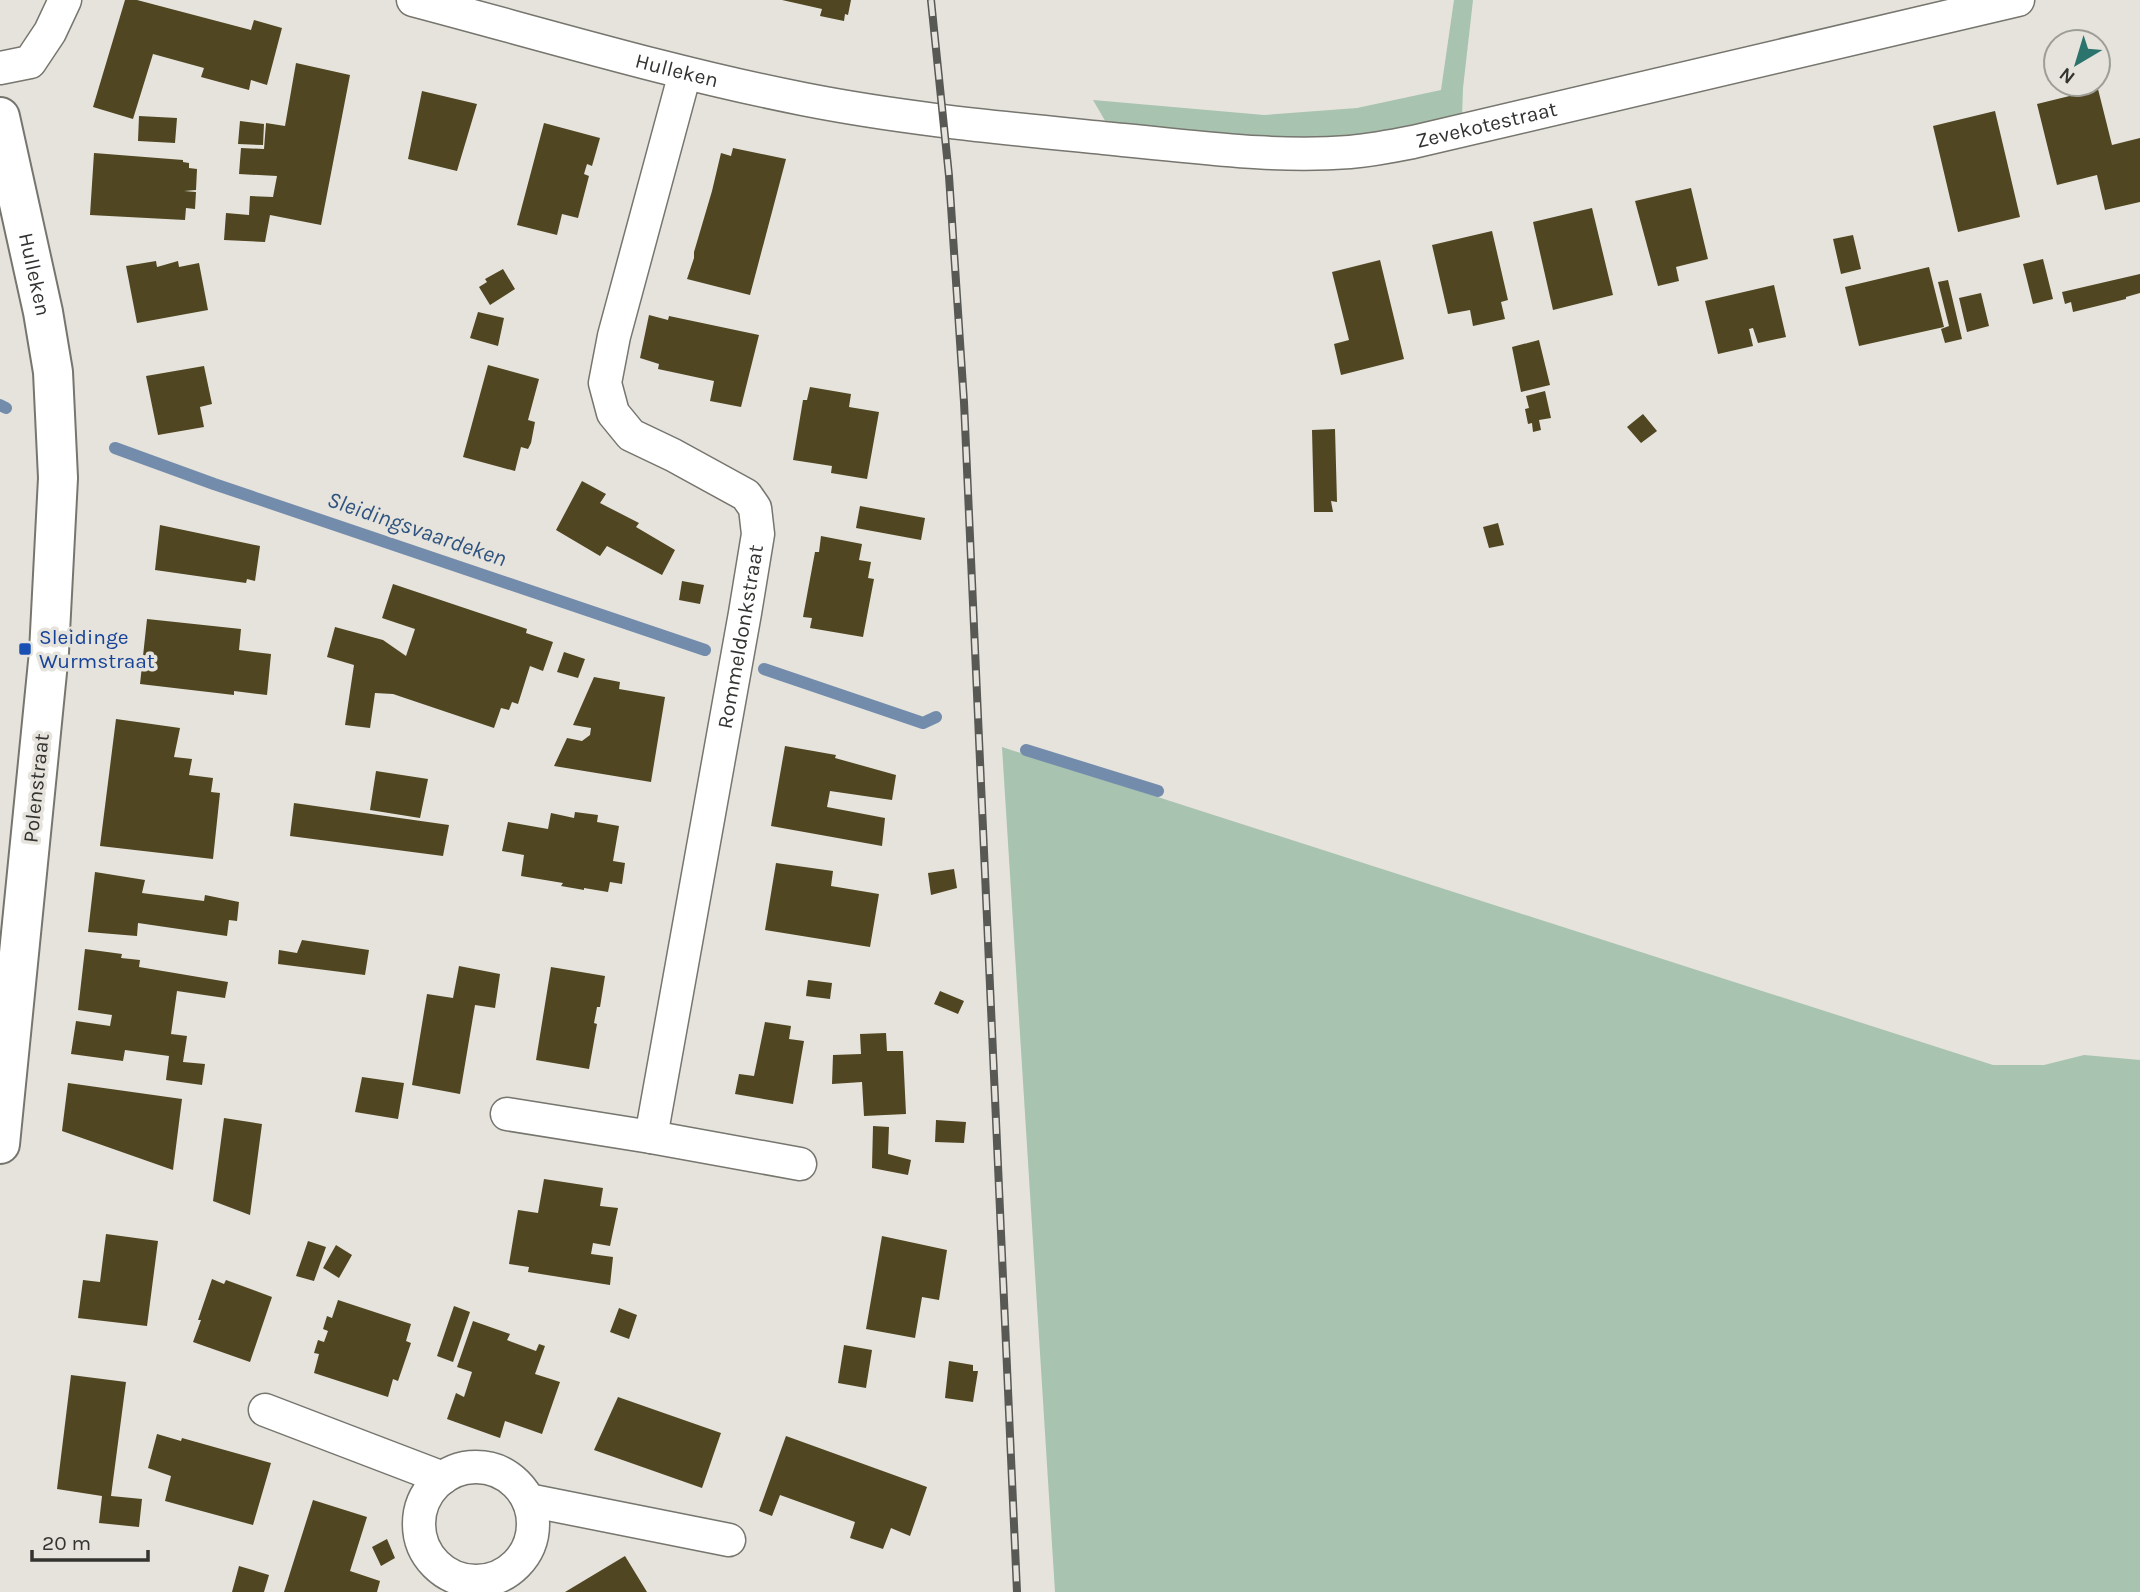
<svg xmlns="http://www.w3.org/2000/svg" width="2140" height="1592" font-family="Karla,sans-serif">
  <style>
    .green { fill: #a8c3af }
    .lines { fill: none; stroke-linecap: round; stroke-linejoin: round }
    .stream { stroke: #748cac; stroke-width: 12 }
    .building { fill: #504621 }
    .minor-casing { stroke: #76756e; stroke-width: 35 }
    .secondary-casing { stroke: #76756e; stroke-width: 42 }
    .minor { stroke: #fff; stroke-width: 32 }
    .secondary { stroke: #fff; stroke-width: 38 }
    .rail-casing { stroke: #585854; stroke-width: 8 }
    .rail { stroke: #e5e3dc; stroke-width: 5; stroke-dasharray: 16; stroke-linecap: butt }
    .transit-dot { fill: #1a4fb4; stroke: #e5e3dc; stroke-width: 2.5 }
    .labels { text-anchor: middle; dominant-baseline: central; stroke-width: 7; stroke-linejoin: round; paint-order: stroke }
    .street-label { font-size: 21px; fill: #333330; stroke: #e5e3dc }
    .transit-label { font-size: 21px; fill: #164399; stroke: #e5e3dc; text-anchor: start }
    .water-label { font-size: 23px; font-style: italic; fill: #2f537f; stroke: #e5e3dc }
  </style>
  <rect width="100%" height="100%" fill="#e5e3dc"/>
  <!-- green -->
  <path class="green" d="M1454 0H1473L1463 88 1462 117C1419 129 1376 139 1331 141 1256 144 1181 132 1107 124L1093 100 1264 115 1357 108 1441 90Z
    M1002 747 1993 1065H2044L2084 1055 2140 1060V1592H1055Z"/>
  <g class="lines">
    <!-- stream -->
    <path class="stream" d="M0 405 6 408
      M115 448 214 484 705 650
      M764 669 923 723 936 717
      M1026 750 1158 791"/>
  </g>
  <!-- building -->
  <path class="building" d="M125 0H137L251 30 254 20 282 28 267 85 251 80 249 90 201 77 204 68 153 54 133 119 93 107Z
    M782 0H851L848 15 845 14 844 21 820 16 822 9Z
    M296 63 350 75 321 225 270 215 265 242 224 240 226 213 249 215 250 196 273 197 277 176 239 174 241 148 264 149 266 123 285 126Z
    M2098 89 2112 145 2140 138V202L2105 210 2097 175 2057 185 2037 104Z
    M422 91 477 104 457 171 408 159Z
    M1995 111 2020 217 1958 232 1933 126Z
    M139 116 177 118 175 143 138 141Z
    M240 121 264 124 263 145 238 144Z
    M544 123 600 138 592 166 587 164 584 174 589 176 578 218 562 214 557 235 517 225Z
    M733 148 786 159 750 295 687 279 694 258V252L712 191 721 153 731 156Z
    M94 153 183 160V162L189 163V168L197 169 196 190 184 191 196 192 195 209 186 208 185 220 90 215Z
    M1691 188 1708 259 1676 267 1679 281 1658 286 1635 201Z
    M1592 208 1613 295 1553 310 1533 222Z
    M1492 231 1508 300 1501 302 1505 319 1473 326 1470 310 1448 314 1432 245Z
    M1853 235 1861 269 1841 274 1833 239Z
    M2043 259 2053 299 2033 304 2023 264Z
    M1380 260 1404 359 1341 375 1334 344 1349 340 1332 272Z
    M156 261 157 267 178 261 179 267 199 263 208 310 137 323 126 266Z
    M1929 267 1944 327 1859 346 1845 287Z
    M503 269 515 289 490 305 479 287 487 282 485 279Z
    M2140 274V293L2126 297V299L2073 312 2071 302 2065 304 2062 292Z
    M1948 280 1962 339 1945 343 1941 329 1949 326 1938 282Z
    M1774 285 1786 337 1758 343 1753 328 1749 329 1753 346 1718 354 1705 301Z
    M1981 293 1989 326 1967 332 1959 298Z
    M478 312 504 318 498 346 470 338Z
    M649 315 668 320 669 316 759 335 741 407 710 401 714 381 658 369 659 364 640 358Z
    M1539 340 1550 385 1521 392 1512 347Z
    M488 365 539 379 528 420 535 422 531 443 528 449 521 447 515 471 463 457Z
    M204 366 212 404 200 407 204 427 158 435 146 376Z
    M810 387 851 394 849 407 879 412 867 479 831 473 832 466 793 460 803 400H807Z
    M1545 391 1551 418 1539 420 1541 430 1533 432 1532 423 1528 424 1525 409 1529 408 1526 396Z
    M1643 414 1657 431 1641 443 1627 427Z
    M1335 429 1337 502 1331 501 1333 512H1314L1312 430Z
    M582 481 606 494 600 503 639 523 636 527 675 550 662 575 607 546 600 556 556 530Z
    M860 506 925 518 921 540 856 528Z
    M1498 523 1504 545 1489 548 1483 527Z
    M160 525 260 546 255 581 247 579 246 583 155 570Z
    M821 536 862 544 859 560 871 562 868 578 874 579 863 637 810 628 812 618 803 617 815 552H819Z
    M682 581 704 585 700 604 679 600Z
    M393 584 527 629 526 633 553 642 543 671 530 666 518 704 512 702 509 710 501 708 494 728 393 694 375 693 370 728 345 725 354 665 327 657 335 627 383 640 406 656 415 629 382 618Z
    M147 619 241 629 239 650 271 654 267 695 234 691V695L140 684Z
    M564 652 585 659 578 678 557 672Z
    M594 677 620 682 619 689 665 697 651 782 554 766 567 738 582 741 590 735 591 728 573 725Z
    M116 719 180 728 174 757 192 759 189 775 213 778 211 792 220 793 213 859 100 846Z
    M785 746 836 755 835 758 896 775 892 800 830 791 827 807 885 818 882 846 771 826Z
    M376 771 428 779 420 818 370 810Z
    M294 803 449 825 443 856 290 836Z
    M575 812 598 815 597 822 619 826 613 861 625 863 622 884 610 882 608 892 584 888V890L561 886 563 883 521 876 524 855 502 851 508 822 548 829 551 813 574 818Z
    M776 863 833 871 831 886 879 894 870 947 765 930Z
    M954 869 957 888 931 895 928 873Z
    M95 872 145 880 142 893 204 901 205 895 239 902 237 921 229 920 227 936 138 923 137 936 88 932Z
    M302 940 369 950 365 975 278 964 279 950 297 953Z
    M85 949 122 954 121 958 140 960 139 967 228 982 225 998 177 991 171 1034 187 1036 183 1062 205 1064 202 1085 166 1080 169 1056 125 1050 123 1061 71 1054 76 1021 110 1026 112 1015 78 1010Z
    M459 966 500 974 495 1008 475 1005 460 1094 412 1085 427 994 453 998Z
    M551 967 605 976 600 1007H597L594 1023 597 1024 589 1069 536 1060Z
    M808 980 832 983 830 999 806 996Z
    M940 991 964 1001 958 1014 934 1004Z
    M765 1022 791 1026 789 1039 804 1041 793 1104 735 1094 739 1074 754 1076Z
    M886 1033 887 1051H903L906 1114 864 1116 862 1082 832 1084 833 1055 861 1054 860 1034Z
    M362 1077 404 1083 398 1119 355 1112Z
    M68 1083 182 1099 173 1170 62 1131Z
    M224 1118 262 1124 250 1215 213 1201Z
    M936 1120 966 1122 964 1143 935 1142Z
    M873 1126 889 1127 888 1154 911 1160 908 1175 872 1168Z
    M544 1179 603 1188 600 1206 618 1208 610 1246 593 1243 591 1254 613 1257 610 1285 528 1272 529 1267 509 1264 518 1210 538 1213Z
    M106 1234 158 1241 147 1326 78 1318 83 1280 100 1282Z
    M882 1236 947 1250 939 1300 922 1297 915 1338 866 1329Z
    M308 1241 326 1247 314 1281 296 1276Z
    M336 1245 352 1255 339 1278 323 1268Z
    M212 1279 224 1284 226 1280 272 1297 250 1362 193 1342 201 1320H198Z
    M338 1300 411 1324 406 1341 411 1343 398 1381 393 1379 388 1397 314 1373 319 1354 314 1353 318 1340 324 1342 328 1331 323 1329 327 1316 332 1318Z
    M454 1306 470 1312 453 1362 437 1356Z
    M619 1308 637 1315 629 1339 610 1332Z
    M473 1321 510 1334 507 1340 536 1351 539 1344 545 1346 535 1374 560 1382 542 1434 505 1421 500 1438 447 1419 456 1393 464 1397 472 1372 457 1367Z
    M844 1345 872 1350 866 1388 838 1383Z
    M949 1361 973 1365V1371H978L973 1402 945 1398Z
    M71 1375 126 1382 111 1496 142 1499 139 1527 99 1523 102 1496 57 1489Z
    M618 1397 721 1433 702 1488 594 1450Z
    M157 1434 181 1441 182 1438 271 1463 253 1525 165 1501 171 1476 148 1468Z
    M786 1436 927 1487 910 1536 891 1528 883 1549 850 1538 855 1522 780 1495 772 1516 759 1511Z
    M313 1500 367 1517 350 1571 380 1581 377 1592H284Z
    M387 1539 395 1558 381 1566 372 1547Z
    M625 1556 647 1592H565Z
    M239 1566 269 1575 264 1592H232Z"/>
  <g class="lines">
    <defs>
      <g id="minor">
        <path id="s1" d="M413 0C542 34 671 73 803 99 909 120 1016 129 1123 140 1199 147 1274 158 1350 152 1371 150 1393 146 1413 142L2018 0"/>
        <path d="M0 68 30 62 50 32 65 0"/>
        <path id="s2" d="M507 1114 651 1137 745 613 758 534 755 508 746 495 673 455 631 435 613 413 605 383 614 336 685 73"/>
        <path d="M651 1137 800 1164"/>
        <path d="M265 1410 443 1478"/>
        <circle cx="476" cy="1524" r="57"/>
        <path d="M528 1500 729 1540"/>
      </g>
      <g id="secondary">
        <path id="s3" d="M0 117 43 312 53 372 58 478 49 652 0 1144"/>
      </g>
    </defs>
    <!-- minor casing -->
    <use href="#minor" class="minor-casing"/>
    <!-- secondary casing -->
    <use href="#secondary" class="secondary-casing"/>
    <!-- minor -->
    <use href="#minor" class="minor"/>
    <!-- secondary -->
    <use href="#secondary" class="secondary"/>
    <defs>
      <path id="rail" d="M931 0 949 176 964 402 1017 1592"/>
    </defs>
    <!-- rail casing -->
    <use href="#rail" class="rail-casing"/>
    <!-- rail -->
    <use href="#rail" class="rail"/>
  </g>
  <!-- markers -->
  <rect class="transit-dot" x="18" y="642" width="14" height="14" rx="3.5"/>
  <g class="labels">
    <!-- street labels -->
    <g class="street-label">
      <text stroke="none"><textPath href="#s1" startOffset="273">Hulleken</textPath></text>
      <text stroke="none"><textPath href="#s1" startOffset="1092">Zevekotestraat</textPath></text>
      <text stroke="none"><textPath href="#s3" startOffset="161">Hulleken</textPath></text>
      <text stroke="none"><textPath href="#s2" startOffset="654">Rommeldonkstraat</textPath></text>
      <text transform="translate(36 788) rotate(-84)">Polenstraat</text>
    </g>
    <!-- transit labels -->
    <g class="transit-label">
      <text x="39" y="637">Sleidinge<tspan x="39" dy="24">Wurmstraat</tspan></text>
    </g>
    <!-- water labels -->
    <g class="water-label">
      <text transform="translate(417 529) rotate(19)">Sleidingsvaardeken</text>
    </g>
  </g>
  <!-- north arrow -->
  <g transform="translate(2077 63) rotate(218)"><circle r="33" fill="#e5e3dc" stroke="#9e9d97" stroke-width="2"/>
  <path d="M0-5L12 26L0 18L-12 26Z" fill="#2b736d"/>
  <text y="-10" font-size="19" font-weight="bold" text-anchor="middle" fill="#333330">N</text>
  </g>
  <!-- scale -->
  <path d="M32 1550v10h116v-10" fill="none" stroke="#333330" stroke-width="3.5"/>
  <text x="42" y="1550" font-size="21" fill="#333330" stroke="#e5e3dc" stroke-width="5" paint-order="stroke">20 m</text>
</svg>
